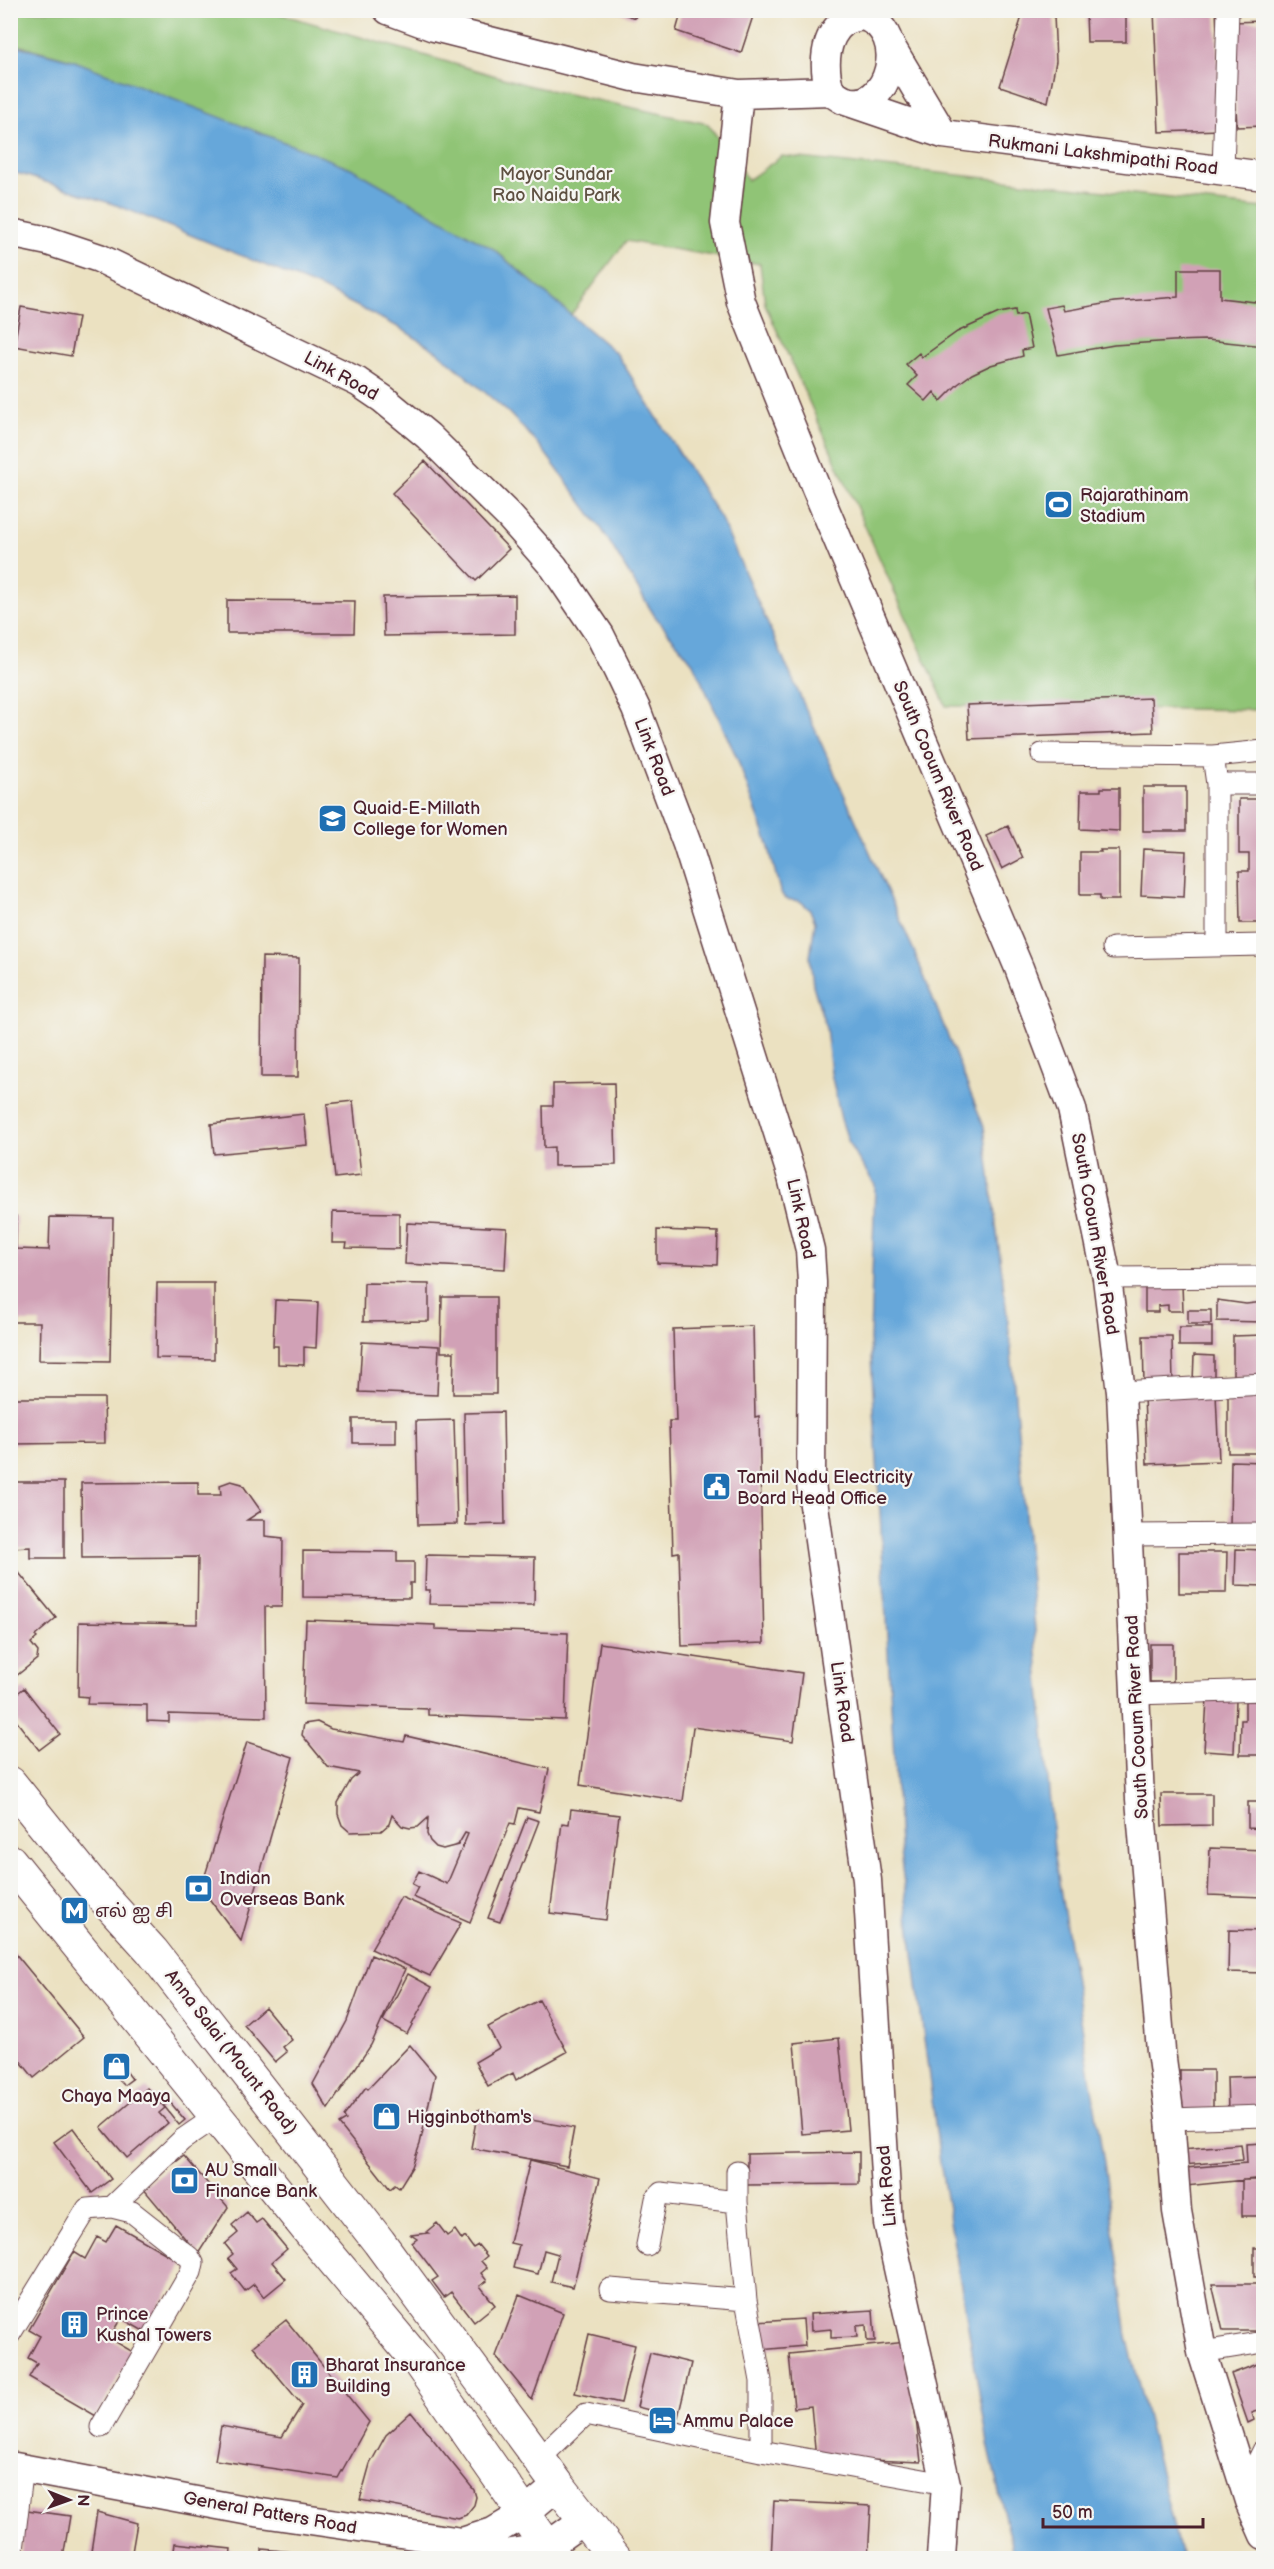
<svg xmlns="http://www.w3.org/2000/svg" width="1274" height="2569" font-family="'Balsamiq Sans','Noto Sans Tamil',sans-serif">
  <style>
    .green { fill: #90c476; stroke: #6d7250; stroke-width: 1.5 }
    .water { fill: #66a7da; stroke: #586382; stroke-width: 1.5 }
    .building { fill: #d1a1b6 }
    .lines { fill: none; stroke-linecap: round; stroke-linejoin: round }
    .street-casing { stroke: #623c42; stroke-width: 23 }
    .secondary-casing { stroke: #623c42; stroke-width: 31 }
    .primary-casing { stroke: #623c42; stroke-width: 35 }
    .street { stroke: #fff; stroke-width: 21 }
    .secondary { stroke: #fff; stroke-width: 28 }
    .primary { stroke: #fff; stroke-width: 33 }
    .labels { text-anchor: middle; dominant-baseline: central; stroke-width: 4.5; stroke-linejoin: round; paint-order: stroke }
    .street-label { font-size: 18px; fill: #4a1f2b; stroke: #f6f6f2 }
    .park-label { font-size: 18px; fill: #5f5142; stroke: #f6f6f2 }
    .poi-label { font-size: 18px; fill: #4a1f2b; stroke: #f6f6f2; text-anchor: start }
  </style>
  <rect width="100%" height="100%" fill="#f6f6f2"/>
  <filter id="ink" filterUnits="userSpaceOnUse"><feTurbulence type="fractalNoise" baseFrequency=".0167" numOctaves="2"/><feDisplacementMap in="SourceGraphic" scale="12" xChannelSelector="R" yChannelSelector="G"/><feConvolveMatrix kernelMatrix="1 2 1 2 8 2 1 2 1" color-interpolation-filters="sRGB"/></filter>
  <filter id="wash" filterUnits="userSpaceOnUse"><feTurbulence type="fractalNoise" baseFrequency=".008" numOctaves="4" result="noise"/><feDisplacementMap in="SourceGraphic" scale="24" xChannelSelector="R" yChannelSelector="G"/><feGaussianBlur stdDeviation="1.35" result="paint"/><feColorMatrix in="noise" values="0 0 0 0 0 0 0 0 0 0 0 0 0 0 0 0 0 1.4 0 .05"/><feComposite in="paint" operator="in"/></filter>
  <g filter="url(#wash)">
    <rect width="100%" height="100%" fill="#ebe1c1"/>
    <!-- green -->
    <path class="green" d="M10 11H270L531 86 708 124 748 180 782 156 1263 208V710L946 706 765 304 760 264 626 241 571 315 492 248 72 60 11 43Z"/>
    <!-- water -->
    <path class="water" d="M10 44 72 60 351 168 492 248 617 354 721 519 914 951 984 1127 1010 1339 1054 1850 1105 2170 1127 2336 1181 2558H1014L988 2444 940 2162 899 1845 870 1339 875 1185 850 1146 841 1119 831 1073 826 1028 813 985 810 957 815 922 810 910 800 901 785 899 780 891 768 844 737 758 693 663 654 615 601 528 540 446 509 413 438 352 400 328 321 288 119 206 24 175 11 172Z"/>
    <g id="blocks">
      <!-- building -->
      <path class="building" d="M613 10H638L635 18Z
        M682 10H755L741 53 676 31Z
        M1024 10H1044L1054 15 1056 61 1048 102 1000 86Z
        M1086 10H1126V42H1087Z
        M1154 10H1216L1221 130 1159 132Z
        M1264 21V126L1237 127 1232 22Z
        M1178 269H1220V298L1264 303V346L1207 340 1173 341 1114 345 1058 355 1046 308 1062 305 1064 311 1114 302 1178 297Z
        M21 307 78 317 71 356 14 346Z
        M1015 310 1016 316 1025 314 1032 348 1022 350 1023 356 991 365 972 374 958 384 941 401 934 392 926 401 908 385 917 376 906 364 919 353 922 357 957 332 999 313Z
        M425 461 509 549 476 581 392 493Z
        M515 595V634L384 636 383 597Z
        M227 600 355 601 354 633H227Z
        M1151 698 1153 732 969 739 967 705Z
        M1143 787H1186V831H1143Z
        M1101 788H1119V831L1080 829 1081 791H1101Z
        M1239 799H1264V923H1240L1239 871H1249V854H1239Z
        M1008 826 1023 858 1002 869 986 836Z
        M1143 849 1186 851 1184 897 1141 895Z
        M1100 850H1119V900H1100V895H1080V852H1101Z
        M262 957 299 958 298 1077H261Z
        M614 1083 616 1165 554 1166V1147L544 1148 543 1106H553V1084Z
        M353 1101 361 1175 335 1178 327 1104Z
        M304 1114 307 1145 214 1154 211 1124Z
        M333 1212 399 1213V1249L346 1248 347 1243H332Z
        M10 1216H16V1249L49 1250 50 1217 113 1218 110 1361 39 1360 40 1322H10Z
        M407 1223 507 1228 505 1269 405 1264Z
        M657 1230 718 1232 717 1265 657 1263Z
        M157 1283H214V1359L156 1358Z
        M364 1283 429 1284V1321L363 1322Z
        M1182 1285 1183 1311H1168V1305L1158 1306V1312H1145V1286Z
        M442 1297H496V1394H453L454 1352H441Z
        M275 1300 318 1302 316 1348 304 1347V1365L278 1364V1346H273Z
        M1217 1300 1246 1304 1264 1302V1322L1217 1321Z
        M1188 1310H1211V1324H1188Z
        M753 1326 755 1417 759 1416 764 1643 682 1646 679 1552 673 1553 669 1421H676L673 1329Z
        M1179 1327H1212V1346H1179Z
        M1264 1335V1378H1233V1336Z
        M1143 1336H1172L1173 1385H1144Z
        M362 1342 439 1346 437 1395 359 1392Z
        M1194 1355 1214 1356V1383L1193 1382Z
        M1216 1394 1219 1461 1147 1464 1144 1397Z
        M1264 1394V1453H1228V1395Z
        M10 1398H104L105 1443 10 1444Z
        M503 1412 505 1524 466 1525 464 1413Z
        M353 1419H396V1443H353Z
        M454 1420 457 1524 418 1525 416 1421Z
        M1231 1461 1264 1462V1528H1230Z
        M231 1481 242 1484 261 1511 247 1520H265V1536L283 1538 282 1607H265L266 1717 169 1714V1722L147 1721V1705L87 1704 88 1697 78 1696 79 1622 197 1624 198 1557 82 1558 81 1483 198 1482V1495H221L220 1485Z
        M10 1482H64V1558H30V1547L10 1548Z
        M1236 1549 1264 1550V1586L1235 1585Z
        M303 1551 397 1552V1562H414V1583H410V1598L303 1597Z
        M1179 1552H1227L1226 1593H1179Z
        M426 1555 535 1557 534 1605 429 1604 430 1590H425Z
        M10 1562 56 1618 35 1636 37 1638 31 1643 38 1652 37 1659 10 1681Z
        M306 1620 435 1625V1629L568 1633 565 1720 428 1715V1709L303 1704Z
        M600 1643 802 1673 793 1741 693 1727 683 1801 580 1785Z
        M1150 1644H1173V1682H1150Z
        M24 1688 60 1734 39 1750 10 1713V1699Z
        M1207 1699 1236 1700 1234 1753 1204 1751Z
        M1245 1701H1264V1755H1240L1241 1720H1245Z
        M317 1722 331 1729 404 1742 406 1736 549 1769 539 1812 519 1808 515 1824 510 1823 470 1922 413 1897 418 1887 412 1884 419 1871 447 1884 468 1834 465 1833 458 1845 443 1849 436 1847 430 1841 427 1834 428 1818 418 1827 410 1828 402 1826 392 1815 389 1824 381 1831 350 1832 342 1825 338 1814V1803L351 1780 359 1773 328 1767 302 1735 304 1724Z
        M247 1742 293 1757 241 1941 201 1888Z
        M1161 1794H1212V1825L1162 1826Z
        M1248 1802H1264V1829L1248 1828Z
        M571 1809 619 1815 606 1920 550 1913 562 1823 569 1824Z
        M527 1817 539 1821 500 1922 488 1918Z
        M1210 1848 1264 1850V1897L1208 1895Z
        M401 1897 461 1923 430 1976 371 1949Z
        M1229 1930 1264 1931V1973L1228 1972Z
        M10 1947 84 2037 34 2078 10 2048Z
        M371 1955 405 1969 371 2045 328 2109 313 2084 347 2021Z
        M408 1974 432 1987 407 2034 383 2021Z
        M539 2000 567 2052 516 2080 513 2073 488 2086 475 2062 499 2048 488 2027Z
        M265 2007 292 2040 283 2047 287 2052 275 2062 244 2025Z
        M839 2038 848 2130 802 2134 794 2043Z
        M410 2045 435 2075 420 2144 412 2167 399 2188 395 2185 390 2189 339 2124 346 2120 344 2116 366 2087 368 2089Z
        M117 2058 126 2069 116 2077 107 2066Z
        M1180 2070H1213V2113H1180Z
        M126 2071 132 2079 124 2085 117 2078Z
        M1264 2076V2109L1228 2111 1227 2077Z
        M147 2088 165 2108 159 2113 168 2123 127 2158 101 2127Z
        M169 2101 185 2120 179 2125 164 2106Z
        M478 2110 574 2128 567 2166 471 2148Z
        M73 2128 111 2179 92 2193 54 2142Z
        M1264 2143V2178L1186 2186 1185 2168 1247 2163 1246 2144Z
        M1241 2144 1243 2160 1183 2165 1182 2149Z
        M859 2152V2184L747 2185V2154Z
        M184 2156 228 2207 198 2254 142 2187Z
        M530 2160 600 2178 573 2287 551 2282 558 2254 544 2250 538 2274 513 2268 519 2245 510 2243Z
        M1242 2180H1264V2216H1242Z
        M247 2212 256 2223 262 2219 287 2249 272 2262 286 2279 264 2297 254 2284 245 2291 231 2273 237 2269 228 2258 233 2254 225 2244 238 2233 232 2225Z
        M437 2223 447 2236 455 2230 462 2240 465 2237 473 2248 478 2245 487 2256 481 2261 487 2268 481 2273 487 2281 480 2286 495 2305 474 2322 451 2292 444 2297 432 2281 438 2277 412 2243 417 2239 411 2235 428 2233 426 2232Z
        M116 2225 184 2264 145 2332 121 2318 109 2338 133 2352 96 2416 29 2377 37 2363 28 2358 40 2336 29 2330 74 2252 85 2259 97 2237 106 2242Z
        M1254 2248H1264V2277H1254Z
        M1212 2284H1264V2307H1257V2315H1264V2331H1223Z
        M519 2295 563 2313 532 2400 496 2356Z
        M873 2310 875 2341H867L866 2325 856 2326 857 2337 831 2338V2329L811 2331 810 2314Z
        M803 2319 805 2346 759 2350 757 2322Z
        M286 2320 369 2422 338 2478 215 2460 221 2426 282 2437 302 2405 253 2346Z
        M589 2334 635 2345 621 2403 575 2393Z
        M907 2342 921 2462 816 2458 811 2406 794 2408 789 2354Z
        M650 2353 691 2363 678 2417 637 2407Z
        M1260 2363 1264 2374V2398L1262 2399 1264 2409 1252 2413 1254 2420 1248 2423 1231 2374Z
        M411 2412 474 2490 476 2497 474 2505 466 2515 458 2518 360 2500 370 2464 386 2435Z
        M774 2501 871 2506 868 2558H771Z
        M27 2510 70 2516 63 2558H20Z
        M97 2512 137 2523 131 2558H90Z
        M175 2543 231 2549 230 2558H173Z
        M262 2549 293 2552 292 2558H262Z"/>
    </g>
  </g>
  <g filter="url(#ink)">
    <use href="#blocks" fill-opacity="0" stroke="#623c42" stroke-width="1.5"/>
    <g class="lines">
      <defs>
        <path id="street" d="M1223 171 1228 10
          M1042 754 1213 756 1264 751
          M1213 756 1217 784V946
          M1217 784H1264
          M1113 948 1264 945
          M1107 1278 1264 1277
          M1121 1392 1264 1384
          M1129 1535 1264 1534
          M1136 1694 1264 1690
          M1170 2119 1264 2116
          M737 2172V2202L746 2300 761 2381V2451
          M112 2207 182 2140 217 2116
          M647 2245 656 2199 661 2193 737 2202
          M610 2289 746 2300
          M10 2334 87 2209 112 2207 132 2212 189 2257 193 2263 191 2272 101 2427
          M1202 2352 1264 2342
          M540 2458 586 2414 761 2451 946 2484
          M1249 2501 1259 2459 1264 2449
          M12 2558 21 2483"/>
        <path id="secondary" d="M388 10 434 27 633 77 739 94 830 91
          M863 16C912 32 889 114 846 101 840 99 834 94 830 91 823 67 823 37 845 21 850 18 858 17 863 16Z
          M890 45 943 134
          M739 94 725 223 741 302 816 488 1019 968 1072 1109 1107 1278 1121 1392 1140 1799 1161 2051 1170 2119 1177 2211 1202 2352 1249 2501 1264 2535
          M846 101 943 134 1264 176
          M10 233 48 241 99 258 358 382 383 399 428 436 509 516 554 567 600 635 618 671 636 709 687 844 792 1177 810 1250 812 1282 811 1484 867 1880 888 2223 946 2484 941 2558
          M10 2466 255 2512 462 2542 493 2532 525 2513 558 2485
          M484 2558 546 2547 584 2520"/>
        <path id="primary" d="M10 1783 93 1886 152 1951 379 2242 558 2485 615 2558
          M10 1861 313 2236 420 2364 555 2558"/>
      </defs>
      <!-- street casing -->
      <use href="#street" class="street-casing"/>
      <!-- secondary casing -->
      <use href="#secondary" class="secondary-casing"/>
      <!-- primary casing -->
      <use href="#primary" class="primary-casing"/>
      <!-- street -->
      <use href="#street" class="street"/>
      <!-- secondary -->
      <use href="#secondary" class="secondary"/>
      <!-- primary -->
      <use href="#primary" class="primary"/>
    </g>
  </g>
  <!-- icons -->
  <defs>
    <symbol id="stadium-square" viewBox="-11 -11 22 22"><rect x="-9" y="-9" width="18" height="18" rx="4" fill="#1f6fb2" stroke="#f6f6f2"/><path d="M0-5a6.5 5 0 1 0 0 10a6.5 5 0 1 0 0-10ZM-3.5-1.8h7v3.6h-7Z" fill="#fff"/></symbol>
    <symbol id="university-square" viewBox="-11 -11 22 22"><rect x="-9" y="-9" width="18" height="18" rx="4" fill="#1f6fb2" stroke="#f6f6f2"/><path d="M0-5L7-2L0 1L-7-2ZM-4 1L0 2.5L4 1V4Q0 6-4 4Z" fill="#fff"/></symbol>
    <symbol id="civic-square" viewBox="-11 -11 22 22"><rect x="-9" y="-9" width="18" height="18" rx="4" fill="#1f6fb2" stroke="#f6f6f2"/><path d="M-.6-6.5H3V-4.5H.6V-3L4-1V1h2V6H-6V1h2V-1L-.6-3ZM-1.2 2.5V6h2.4V2.5Z" fill="#fff"/></symbol>
    <symbol id="bank-square" viewBox="-11 -11 22 22"><rect x="-9" y="-9" width="18" height="18" rx="4" fill="#1f6fb2" stroke="#f6f6f2"/><path d="M-6-4H6V4H-6ZM0-2.3a2.3 2.3 0 1 0 0 4.6a2.3 2.3 0 1 0 0-4.6Z" fill="#fff"/></symbol>
    <symbol id="metro-square" viewBox="-11 -11 22 22"><rect x="-9" y="-9" width="18" height="18" rx="4" fill="#1f6fb2" stroke="#f6f6f2"/><path d="M-5.5 5V-5H-3L0 0L3-5H5.5V5H3V-.5L0 4L-3-.5V5Z" fill="#fff"/></symbol>
    <symbol id="shop-square" viewBox="-11 -11 22 22"><rect x="-9" y="-9" width="18" height="18" rx="4" fill="#1f6fb2" stroke="#f6f6f2"/><path d="M-5-2.5h2.3a2.7 3.5 0 0 1 5.4 0H5L5.5 6h-11ZM-1.5-2.5h3a1.5 2.3 0 0 0-3 0Z" fill="#fff"/></symbol>
    <symbol id="building-square" viewBox="-11 -11 22 22"><rect x="-9" y="-9" width="18" height="18" rx="4" fill="#1f6fb2" stroke="#f6f6f2"/><path d="M-4-6H4V6H1V3H-1V6H-4ZM-2.5-4.3h1.7v1.8h-1.7ZM.8-4.3h1.7v1.8H.8ZM-2.5-1h1.7V.8h-1.7ZM.8-1h1.7V.8H.8Z" fill="#fff"/></symbol>
    <symbol id="hotel-square" viewBox="-11 -11 22 22"><rect x="-9" y="-9" width="18" height="18" rx="4" fill="#1f6fb2" stroke="#f6f6f2"/><path d="M-6-4.5h1.5V1H6V5H4.5V3h-9V5H-6ZM-4 0a1.8 1.8 0 1 1 3.6 0ZM.5 0V-2.5h3Q6-2.5 6 0Z" fill="#fff"/></symbol>
  </defs>
  <g fill-rule="evenodd">
    <use href="#stadium-square" x="1042" y="488" width="33" height="33"/>
    <use href="#university-square" x="316" y="802" width="33" height="33"/>
    <use href="#civic-square" x="700" y="1470" width="33" height="33"/>
    <use href="#bank-square" x="182" y="1872" width="33" height="33"/>
    <use href="#metro-square" x="58" y="1894" width="33" height="33"/>
    <use href="#shop-square" x="100" y="2050" width="33" height="33"/>
    <use href="#shop-square" x="370" y="2100" width="33" height="33"/>
    <use href="#bank-square" x="168" y="2164" width="33" height="33"/>
    <use href="#building-square" x="58" y="2308" width="33" height="33"/>
    <use href="#building-square" x="288" y="2358" width="33" height="33"/>
    <use href="#hotel-square" x="646" y="2404" width="33" height="33"/>
  </g>
  <g class="labels">
    <!-- street labels -->
    <g class="street-label">
      <text transform="translate(1103 155) rotate(7)">Rukmani Lakshmipathi Road</text>
      <text transform="translate(341 376) rotate(29)">Link Road</text>
      <text transform="translate(654 757) rotate(69)">Link Road</text>
      <text transform="translate(938 776) rotate(67)">South Cooum River Road</text>
      <text transform="translate(801 1219) rotate(78)">Link Road</text>
      <text transform="translate(1095 1234) rotate(80)">South Cooum River Road</text>
      <text transform="translate(842 1702) rotate(82)">Link Road</text>
      <text transform="translate(1137 1717) rotate(-93)">South Cooum River Road</text>
      <text transform="translate(231 2052) rotate(52)">Anna Salai (Mount Road)</text>
      <text transform="translate(887 2186) rotate(-95)">Link Road</text>
      <text transform="translate(270 2513) rotate(10)">General Patters Road</text>
    </g>
    <!-- park labels -->
    <g class="park-label">
      <text x="556" y="174">Mayor Sundar<tspan x="556" dy="21">Rao Naidu Park</tspan></text>
    </g>
    <!-- poi labels -->
    <g class="poi-label">
      <text x="1080" y="495">Rajarathinam<tspan x="1080" dy="21">Stadium</tspan></text>
      <text x="353" y="808">Quaid-E-Millath<tspan x="353" dy="21">College for Women</tspan></text>
      <text x="737" y="1477">Tamil Nadu Electricity<tspan x="737" dy="21">Board Head Office</tspan></text>
      <text x="220" y="1878">Indian<tspan x="220" dy="21">Overseas Bank</tspan></text>
      <text x="95" y="1911">எல் ஐ சி</text>
      <text x="116" y="2096" text-anchor="middle">Chaya Maaya</text>
      <text x="407" y="2117">Higginbotham's</text>
      <text x="205" y="2170">AU Small<tspan x="205" dy="21">Finance Bank</tspan></text>
      <text x="96" y="2314">Prince<tspan x="96" dy="21">Kushal Towers</tspan></text>
      <text x="325" y="2365">Bharat Insurance<tspan x="325" dy="21">Building</tspan></text>
      <text x="683" y="2421">Ammu Palace</text>
    </g>
  </g>
  <!-- margin -->
  <rect width="1274" height="2569" fill="none" stroke="#f6f6f2" stroke-width="36"/>
  <!-- north arrow -->
  <g transform="translate(69 2500) rotate(91)" stroke="#f6f6f2" stroke-width="4.5" paint-order="stroke">
  <path d="M0-4.5L10 22L0 15L-10 22Z" fill="#4a1f2b"/>
  <text y="-9" font-size="16" font-weight="bold" text-anchor="middle" fill="#4a1f2b">N</text>
  </g>
  <!-- scale -->
  <path d="M1043 2518v9h160v-9" fill="none" stroke="#4a1f2b" stroke-width="3"/>
  <text x="1052" y="2518" font-size="18" fill="#4a1f2b" stroke="#f6f6f2" stroke-width="4.5" paint-order="stroke">50 m</text>
</svg>
